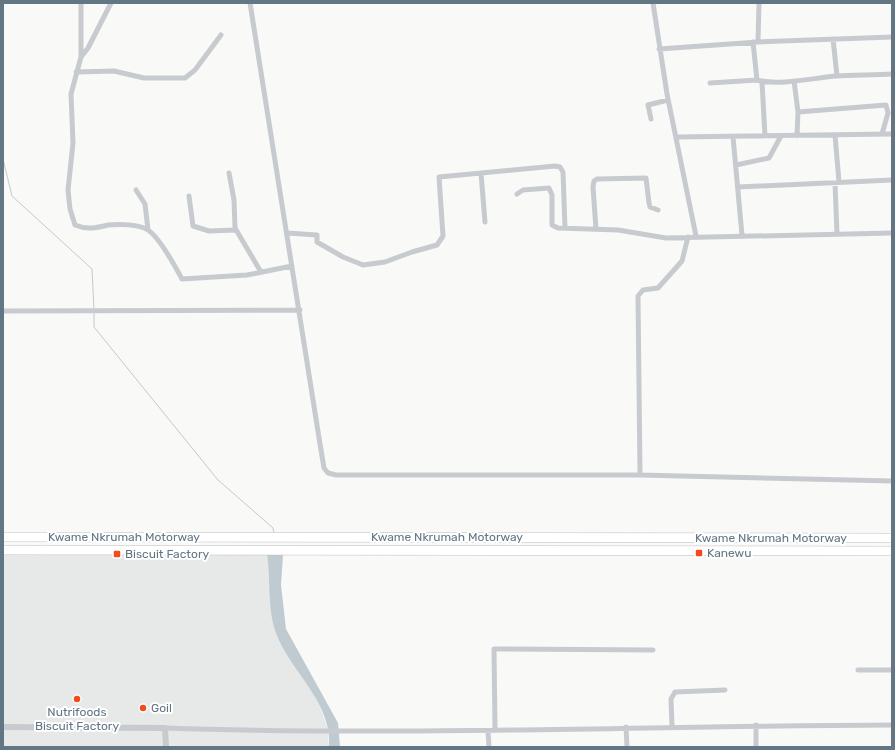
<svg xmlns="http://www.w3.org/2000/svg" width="895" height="750" font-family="Rubik,sans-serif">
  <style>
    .built { fill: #e7e8e8 }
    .water { fill: #bfcbd0 }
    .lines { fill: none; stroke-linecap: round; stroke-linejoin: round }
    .stream { stroke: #bfcbd0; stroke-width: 1 }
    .motorway-casing { stroke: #bbbfc2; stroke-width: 10 }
    .minor { stroke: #c7cbcf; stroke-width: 5 }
    .tertiary { stroke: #c7cbcf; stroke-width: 6 }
    .motorway { stroke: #fff; stroke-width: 9 }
    .poi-dot { fill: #f24b1e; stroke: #fff; stroke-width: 1.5 }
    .labels { text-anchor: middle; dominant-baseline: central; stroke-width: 4; stroke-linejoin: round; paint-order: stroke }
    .street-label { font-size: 12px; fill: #627684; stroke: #fff }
    .poi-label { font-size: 12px; fill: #627684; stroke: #fff; text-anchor: start }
  </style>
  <rect width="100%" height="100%" fill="#f9f9f7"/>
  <!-- built -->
  <path class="built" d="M3 554H267L270 571V603L308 685 319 704 327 726 329 747H3Z"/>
  <!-- water -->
  <path class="water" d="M267 554 283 555 281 585 286 629 338 723 340 747H329C333 703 290 671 276 633 267 608 271 580 267 554Z"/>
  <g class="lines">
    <!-- stream -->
    <path class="stream" d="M3 159 12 196 92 269 94 310
      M94 313V327L218 480 273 528 274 534"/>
    <defs>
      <path id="motorway" d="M3 537 892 538
        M3 550 892 551"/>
    </defs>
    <!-- motorway casing -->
    <use href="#motorway" class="motorway-casing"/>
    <!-- minor -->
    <path class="minor" d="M81 3V57L71 94 73 143 68 190 70 209 75 225C87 230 96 228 108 225 119 224 139 224 148 230 160 238 175 266 182 279L247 275 292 266
      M250 3 320 444 324 468 328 473 336 475H640L892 481
      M653 3 667 94 696 236
      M833 39 837 76
      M753 42 757 80
      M758 42 759 3
      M659 49 758 42 892 37
      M81 57 88 48 111 3
      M76 72 114 71 144 78H185L195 70 221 35
      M794 81 798 112
      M762 82 765 136
      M710 83 757 80C778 86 814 78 836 76 855 75 874 75 892 74
      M651 119 648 105 668 100
      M835 135 839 182
      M797 136 798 112 886 105 888 113 882 134
      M677 137 892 134
      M733 137 742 235
      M736 165 769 158 781 136
      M229 173 234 200 235 228 261 272
      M481 173 485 222
      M835 183 837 234
      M738 187 892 180
      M136 190 145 204 148 230
      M517 194 523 190 549 188 552 195V225L558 228 618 230 666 238 892 233
      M189 196 193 226 209 231 236 230
      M596 229 593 187 594 181 597 179 646 178 649 203 650 207 658 210
      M287 233 317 235V242L343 257 363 265 385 262 412 252 437 245 443 236 439 177 555 166 560 167 563 172 565 228
      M3 311 300 310
      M640 475 638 296 643 290 658 288 682 261 688 237
      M858 670H892
      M756 725V747
      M672 726 671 699 675 692 725 690
      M626 727 627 747
      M165 728C407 736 650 726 892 725
      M495 730 494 649 653 650
      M488 731 489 747"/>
    <!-- tertiary -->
    <path class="tertiary" d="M3 727 165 728 166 747"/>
    <!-- motorway -->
    <use href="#motorway" class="motorway"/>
  </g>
  <!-- markers -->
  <g class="poi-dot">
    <rect x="695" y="549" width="8" height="8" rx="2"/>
    <rect x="113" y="550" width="8" height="8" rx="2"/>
    <circle cx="77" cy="699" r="4"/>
    <circle cx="143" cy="708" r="4"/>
  </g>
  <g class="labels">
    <!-- street labels -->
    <g class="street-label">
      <text x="124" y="537">Kwame Nkrumah Motorway</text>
      <text x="447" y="537">Kwame Nkrumah Motorway</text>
      <text x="771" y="538">Kwame Nkrumah Motorway</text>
    </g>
    <!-- poi labels -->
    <g class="poi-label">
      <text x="707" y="553">Kanewu</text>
      <text x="125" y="554">Biscuit Factory</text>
      <text x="151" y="708">Goil</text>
      <text x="77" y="712" text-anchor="middle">Nutrifoods<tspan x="77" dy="14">Biscuit Factory</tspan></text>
    </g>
  </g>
  <!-- border -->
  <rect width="895" height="750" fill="none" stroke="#627684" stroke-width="8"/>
</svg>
